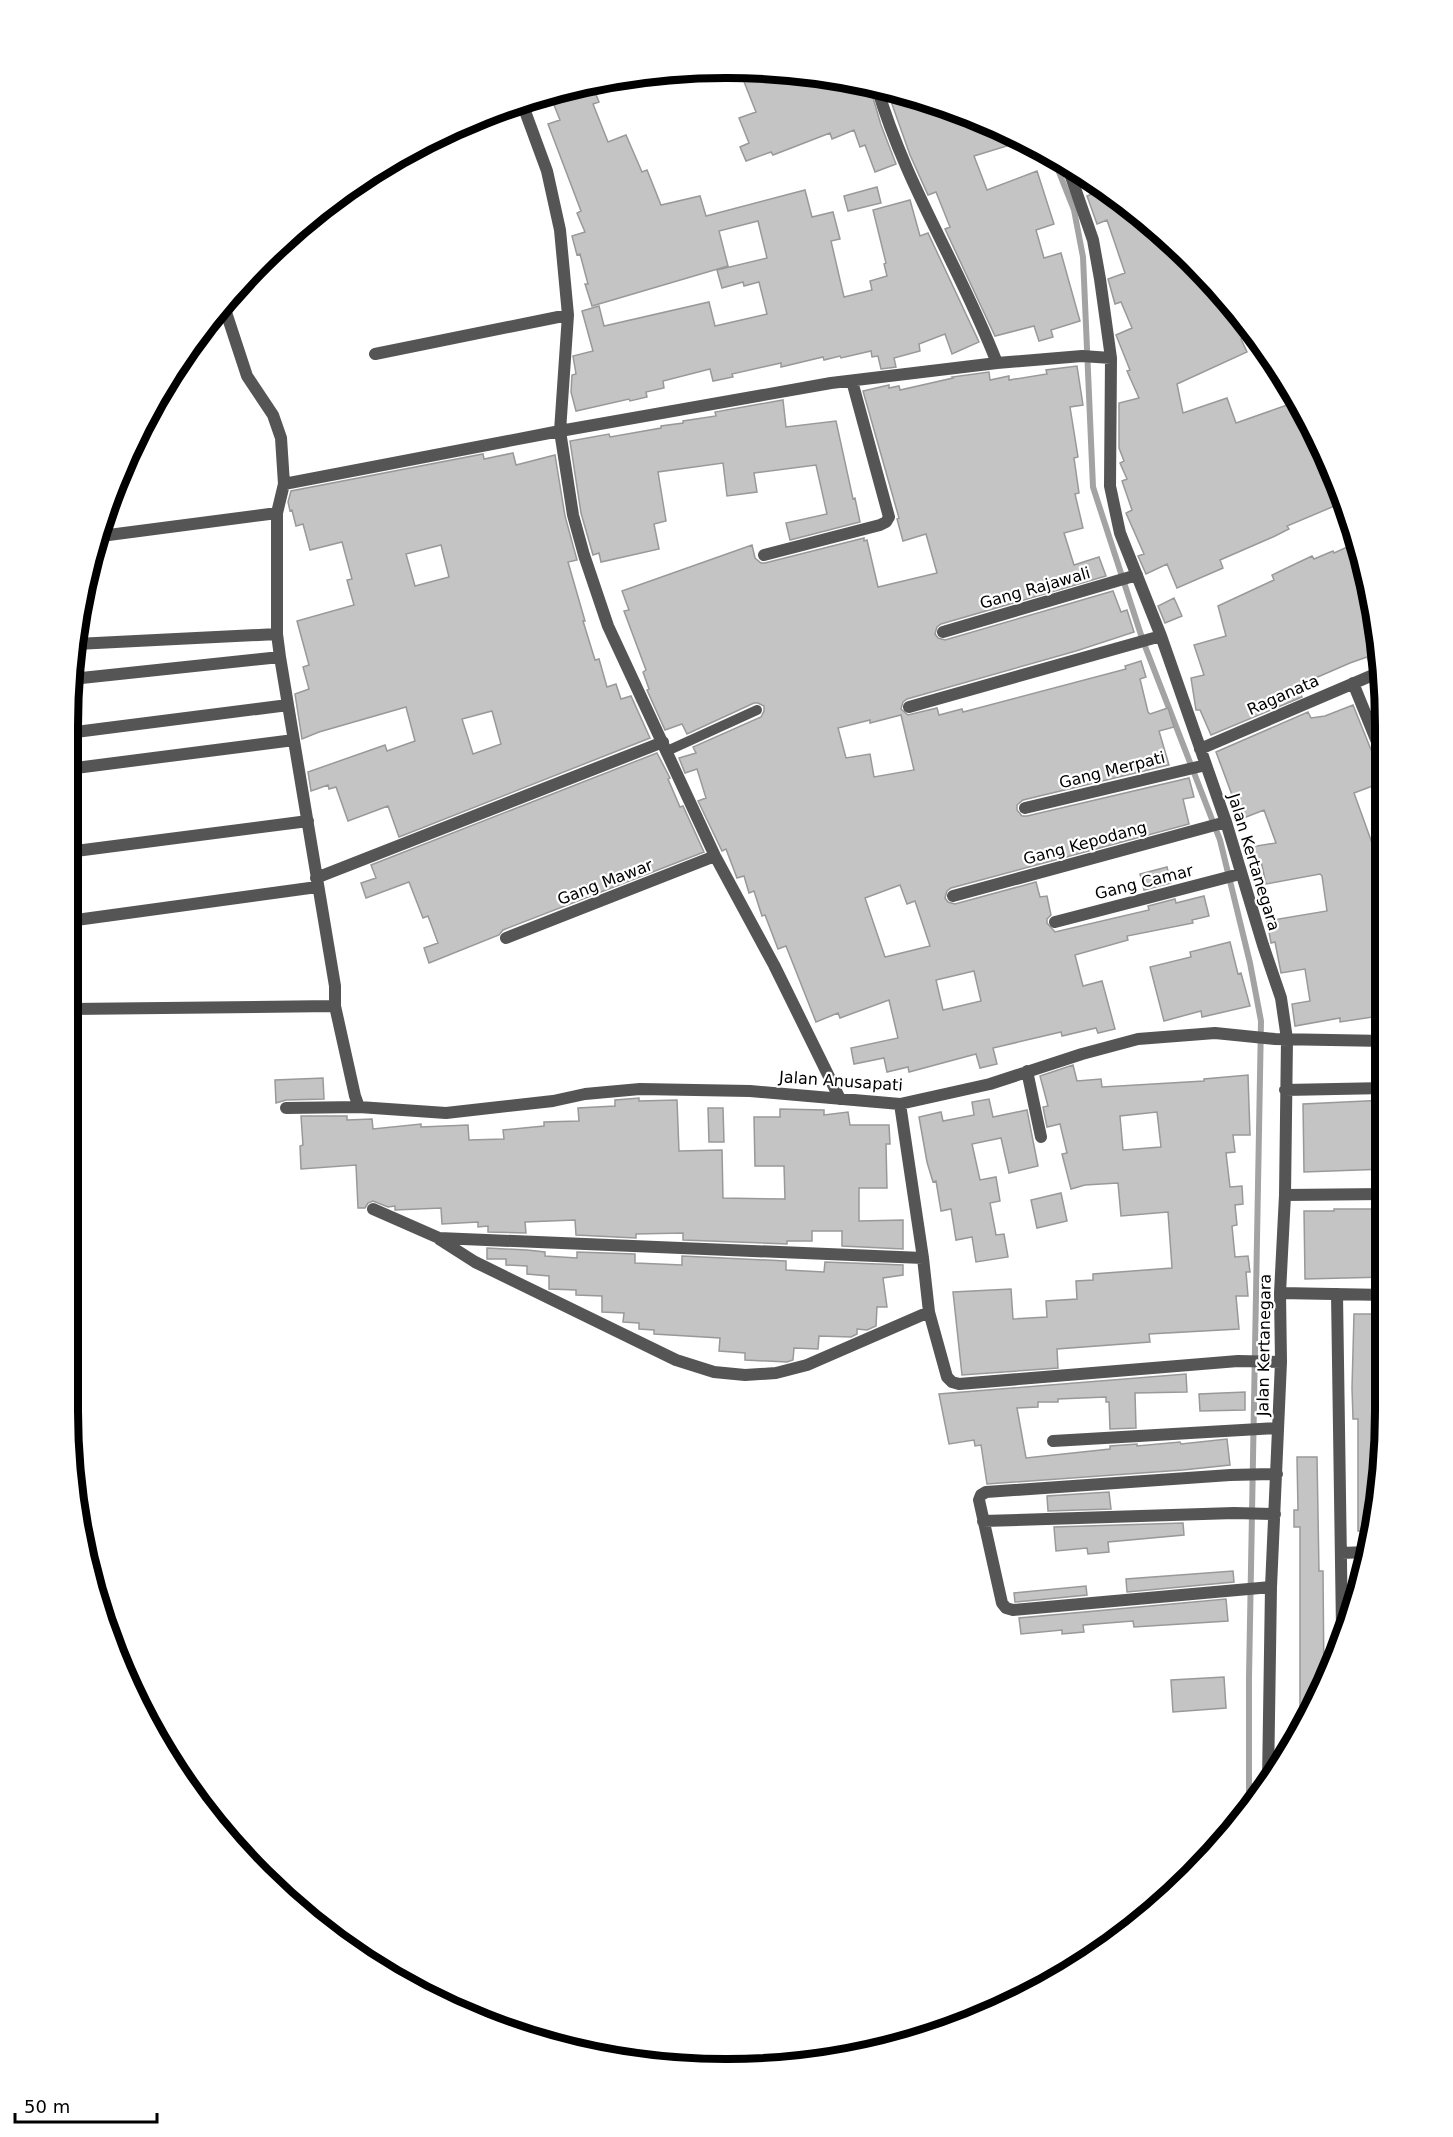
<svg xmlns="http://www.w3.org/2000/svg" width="1453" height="2137" font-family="'DejaVu Sans',sans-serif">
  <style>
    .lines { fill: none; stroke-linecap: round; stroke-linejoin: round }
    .stream { stroke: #a3a3a3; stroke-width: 6 }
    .building { fill: #c4c4c4; stroke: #999; stroke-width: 1.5; fill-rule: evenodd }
    .service { stroke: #555; stroke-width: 10 }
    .minor { stroke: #555; stroke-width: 12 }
    .labels { text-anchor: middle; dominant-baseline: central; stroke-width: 4.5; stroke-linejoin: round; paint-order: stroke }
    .street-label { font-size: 16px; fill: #000; stroke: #fff }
    .rim { fill: none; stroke: #000; stroke-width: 8 }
  </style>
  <rect width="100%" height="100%" fill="#fff"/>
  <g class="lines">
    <!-- stream -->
    <path class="stream" d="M1053 157 1074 210 1083 257 1093 487 1143 641 1220 840 1250 963 1261 1021 1249 1677V1812"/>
  </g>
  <!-- building -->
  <path class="building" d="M739 69 855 80 869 84 881 125 896 164 875 172 865 145 860 147 854 130 832 139 830 133 773 155 771 152 746 161 740 147 749 143 739 118 756 112Z
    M591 82 599 102 593 104 608 142 626 135 642 172 647 170 661 205 700 196 706 216 805 190 812 217 833 212 840 239 831 241 844 297 872 290 870 281 887 276 884 264 886 263 873 210 910 200 920 236 928 233 979 342 952 354 945 334 919 344 920 351 894 358 896 367 881 369 878 356 872 357 871 351 841 358 840 356 824 360 823 357 781 367V363L732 374 733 377 713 381 710 369 663 381 664 388 646 392 647 397 630 401 629 399 576 411 571 392 572 375 576 374 573 356 593 351 582 311 599 306 604 326 709 302 715 326 767 314 759 282 744 286 743 282 722 288 717 270 767 258 758 221 719 231 728 266 592 306 585 284H588L580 254 577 255 572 236 585 232 577 213 581 211 548 124 560 120 550 95Z
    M887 90 978 118 1023 141 974 156 987 190 1037 171 1054 224 1036 230 1044 258 1061 253 1080 321 1051 330 1053 337 1039 341 1034 326 995 336 945 229 950 227 936 192 928 195 910 155Z
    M877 187 881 203 848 211 844 196Z
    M1102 190H1106L1192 260 1252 333 1241 339 1247 352 1177 384 1183 413 1227 398 1236 423 1290 404 1304 437 1313 433 1335 474 1344 502 1287 526 1289 529 1273 537 1220 560 1223 568 1177 588 1167 564 1146 574 1138 556 1144 554 1126 513 1132 510 1122 481 1127 479 1120 463 1124 461 1119 448V403L1139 398 1127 371 1130 370 1116 335 1132 328 1121 302 1115 304 1108 279 1125 273 1107 220 1097 224 1087 196Z
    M1077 366 1083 405 1070 407 1078 457 1074 458 1079 493 1075 494 1083 528 1064 533 1074 565 1099 557 1106 576 941 624 937 627 935 634 938 638 945 640 1113 591 1121 612 1127 610 1134 632 1076 651 907 699 903 702 901 709 908 715 937 708 939 715 962 709 963 712 1126 669 1125 666 1141 661 1146 677 1140 679 1148 712 1150 714 1168 708 1174 727 1159 731 1169 765 1023 800 1017 805V810L1022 816H1027L1189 778 1194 797 1183 799 1189 824 951 888 947 891 945 898 948 902 955 904 1036 882 1040 897 1047 896 1051 915 1047 919V923L1055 932 1149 910 1148 906 1175 899 1176 903 1204 896 1209 916 1192 920 1193 923 1127 936 1128 940 1075 955 1083 986 1102 981 1115 1029 1098 1033 1096 1028 1062 1036 1061 1032 993 1048 997 1064 980 1068 976 1054 909 1072 908 1067 887 1072 884 1058 854 1064 851 1048 898 1038 889 1000 840 1018 838 1013 816 1022 786 946 778 949 765 915 762 916 754 891 749 893 744 876 737 878 726 849 722 851 698 801 706 798 697 769 685 773 679 758 696 753 693 747 761 717 764 711V706L758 703H754L687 734 682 724 665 730 647 690 649 689 643 672 646 670 624 611 629 610 622 591 752 545 755 558 761 563H765L864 538V541L867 540 878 587 937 573 926 534 903 541 897 519 899 518 863 391 889 385V388L899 386 900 390 953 378 952 377 989 372 990 380 1009 376V380L1047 374 1046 370ZM901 715 914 770 874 777 870 754 846 758 838 728 870 720V723ZM900 885 907 904 915 901 930 946 885 957 865 898ZM974 971 981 1001 943 1010 936 980Z
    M783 400 786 427 836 421 853 499 855 498 860 522 790 540 786 523 827 514 816 465 754 473 757 492 727 496 723 463 658 472 666 521 654 524 659 549 601 562 599 553 593 555 581 513 570 441 609 434 610 437 661 428V426L683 423V421L716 416 715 412Z
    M513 453 516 465 555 455 565 516 577 560 568 562 585 621H583L595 660 599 659 607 687 616 684 621 699 631 696 650 738 399 837 388 806 348 821 336 787 329 789 328 785 311 791 308 772 385 745 387 751 415 741 406 707 319 732 302 739 295 694 309 689 303 667 309 665 297 621 354 605 347 580 352 579 342 542 310 550 303 524 296 526 292 510 290 511 288 502 291 491 483 454 484 459ZM441 545 449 577 415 586 406 554ZM492 711 501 744 473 754 462 719Z
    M1356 543 1373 598 1379 664 1371 667 1367 657 1350 663 1297 686 1302 697 1211 735 1200 710H1196L1191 678 1204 675 1194 645 1226 636 1218 606 1274 580 1272 575 1293 565 1312 556 1314 559 1333 551 1334 553Z
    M1174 598 1182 616 1165 623 1158 606Z
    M1353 705 1378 767 1386 772V781L1354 793 1372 843 1379 898 1386 896V1015L1340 1022V1018L1295 1026 1292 1004 1310 1001 1305 969 1281 973 1275 942 1271 943 1267 921 1327 911 1322 876 1320 874 1266 884 1261 861 1253 862 1250 847 1276 843 1264 810 1241 819 1216 752 1308 712 1311 718 1325 716Z
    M657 753 670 778 668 779 680 807 683 806 704 852 503 930 499 935 429 963 424 948 438 943 428 916 423 918 409 882 366 898 361 883 376 878 371 865Z
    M1167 867 1171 883 1144 890 1140 874Z
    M1230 942 1238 974 1241 973 1250 1006 1202 1017 1201 1011 1164 1021 1150 967 1191 957 1190 952Z
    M1073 1065 1077 1081 1101 1079 1102 1087 1204 1081V1079L1248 1075 1250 1135H1233L1235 1152 1226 1153 1230 1187 1242 1186 1243 1204 1235 1205 1237 1225 1232 1226 1235 1257 1248 1256 1250 1272H1246L1248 1296H1236L1239 1329 1149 1334 1150 1342 1057 1349 1058 1368 962 1375 953 1292 1011 1289 1013 1319 1047 1317 1046 1301 1077 1299 1076 1281 1093 1280V1274L1172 1268 1168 1212 1121 1216 1118 1183 1085 1185 1071 1189 1062 1154 1067 1153 1060 1124 1047 1127 1043 1107 1048 1106 1040 1076ZM1157 1112 1161 1147 1123 1150 1120 1116Z
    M323 1078 324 1099 286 1100 276 1103 275 1080Z
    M639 1098V1101L677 1100 679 1151 722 1150 723 1198 785 1199 784 1166H755L754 1117H780V1109L824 1110V1115L848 1112 850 1125H889L890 1144H886L887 1188H859V1221L903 1220V1249L842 1246V1231H812V1241H787V1244L683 1240V1233L636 1234V1238L576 1235 575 1220 525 1222 526 1233 488 1232V1226L478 1227V1222L442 1224 441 1208 395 1210V1206L388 1207 373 1201 368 1203 365 1208H358L356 1165 301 1169 300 1146 303 1145 301 1116H347V1120L372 1119 373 1129 421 1124V1127L468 1125 469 1140 504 1139 503 1130 544 1126V1122L579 1121 578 1108 615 1106V1100Z
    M989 1099 993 1117 1027 1110 1038 1166 1009 1173 1001 1138 972 1144 980 1180 996 1177 1000 1201 990 1203 996 1235 1004 1234 1008 1257 976 1262 972 1237 956 1240 951 1209 941 1211 936 1181 933 1182 927 1162 919 1117 941 1112 943 1121 974 1115 972 1102Z
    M1386 1100V1169L1304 1172 1303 1104Z
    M708 1108H723L724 1142H709Z
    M1061 1193 1067 1221 1037 1228 1031 1200Z
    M1334 1209H1386V1277L1305 1279 1304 1211H1334Z
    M487 1248 527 1250 545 1252V1256L577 1258V1252L635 1254V1263L682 1265V1256L786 1261V1270L824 1272 825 1262 903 1265V1275L883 1278 887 1307H877L876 1326 867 1330 857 1329V1334L851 1337 819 1336 818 1349 794 1348 793 1360 787 1362 745 1360V1353L719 1351 720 1338 654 1334V1330L639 1329V1323L623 1322 624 1313 602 1312V1296L576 1295V1290L549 1289V1276L527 1274V1266L506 1265V1259H487Z
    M1354 1314H1383L1382 1389 1379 1388V1426H1384L1374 1531H1358V1419H1353L1352 1388Z
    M1186 1374 1187 1392 1135 1393 1136 1428 1110 1429 1109 1402H1106V1397L1058 1399V1402H1038V1407L1017 1408 1026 1458 1110 1449V1446L1137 1444V1446L1180 1442 1181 1444 1227 1439 1230 1465 1183 1470 987 1484 981 1445 975 1446 974 1440 949 1444 939 1394Z
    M1245 1392V1410L1200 1411 1199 1394Z
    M1297 1457H1317L1319 1571H1323L1324 1684 1313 1710H1300V1527H1294V1510H1298Z
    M1109 1492 1111 1509 1048 1511 1047 1496Z
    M1183 1523 1184 1535 1108 1542 1109 1552 1088 1554 1087 1548 1056 1551 1054 1527Z
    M1233 1571 1234 1582 1127 1592 1126 1579Z
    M1086 1586 1087 1595 1015 1602 1014 1593Z
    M1226 1599 1228 1621 1134 1627 1133 1621 1083 1625 1084 1632 1062 1634V1630L1021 1634 1019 1618Z
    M1224 1677 1226 1708 1173 1712 1171 1680Z"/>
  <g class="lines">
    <!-- service -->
    <path class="service" d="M667 751 757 710"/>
    <!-- minor -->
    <path class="minor" d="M877 87C905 184 961 269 997 363
      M522 103 547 171 560 230 568 315 560 431 573 515 584 555 608 626 715 856 774 965 840 1099
      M1067 165 1093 240 1100 279 1111 358 1110 486 1120 533 1161 636 1226 822 1263 945 1281 998 1287 1039 1285 1195 1280 1293 1281 1362 1271 1587 1268 1782
      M223 303 247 376 273 415 281 438 284 484 277 513V634L280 657 335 986V1006L355 1096 359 1107
      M375 354 568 315
      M284 484 560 431 831 383 997 363 1082 356 1111 358
      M101 536 277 513
      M764 555 880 525 886 522 889 517 852 381
      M943 632 1137 575
      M76 644 277 634
      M72 679 280 657
      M1353 683 1386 764
      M909 707 1161 636
      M68 733 288 705
      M1200 749 1380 672
      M68 769 294 740
      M1025 808 1206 765
      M68 852 308 821
      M316 878 663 742
      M953 896 1226 822
      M69 921 317 887
      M1055 922 1240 874
      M506 938 715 856
      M70 1009 335 1006
      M1027 1071 1041 1137
      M1285 1090 1386 1088
      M900 1104 923 1258 929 1312 947 1377 952 1382 959 1384 1238 1361 1281 1362
      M286 1108 359 1107 446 1113 553 1101 585 1094 640 1089 750 1091 900 1104 990 1084 1082 1054 1138 1039 1215 1033 1275 1039 1386 1041
      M1285 1195 1386 1194
      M373 1209 439 1238 923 1258
      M439 1239 475 1262 676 1360 714 1372 745 1375 776 1373 807 1365 929 1312
      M1280 1293 1386 1295
      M1337 1294 1342 1629
      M1053 1441 1278 1428
      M983 1521 1234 1513 1275 1514
      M1341 1553 1368 1552
      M1271 1587 1013 1610 1006 1608 1002 1603 979 1500 981 1495 986 1492 1230 1475 1277 1474"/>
  </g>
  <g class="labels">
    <!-- street labels -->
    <g class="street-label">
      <text transform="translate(1035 588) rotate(-16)">Gang Rajawali</text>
      <text transform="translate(1283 695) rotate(-24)">Raganata</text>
      <text transform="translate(1112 770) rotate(-14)">Gang Merpati</text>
      <text transform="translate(1085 843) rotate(-15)">Gang Kepodang</text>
      <text transform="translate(1254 862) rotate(73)">Jalan Kertanegara</text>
      <text transform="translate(605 882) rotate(-21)">Gang Mawar</text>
      <text transform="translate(1144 882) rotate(-14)">Gang Camar</text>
      <text transform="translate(841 1081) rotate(4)">Jalan Anusapati</text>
      <text transform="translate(1264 1345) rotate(-89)">Jalan Kertanegara</text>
    </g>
  </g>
  <!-- crop -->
  <path d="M0 0H1453V2137H0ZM726 78H727A648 648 0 0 1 1375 726V1411A648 648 0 0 1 727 2059H726A648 648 0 0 1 78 1411V726A648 648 0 0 1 726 78Z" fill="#fff" fill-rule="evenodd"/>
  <path class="rim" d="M726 78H727A648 648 0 0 1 1375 726V1411A648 648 0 0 1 727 2059H726A648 648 0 0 1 78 1411V726A648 648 0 0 1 726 78Z"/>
  <!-- scale -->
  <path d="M15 2113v9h142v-9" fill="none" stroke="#000000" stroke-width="3"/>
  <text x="24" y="2113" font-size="18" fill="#000000" stroke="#ffffff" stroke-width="4.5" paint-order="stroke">50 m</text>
</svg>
